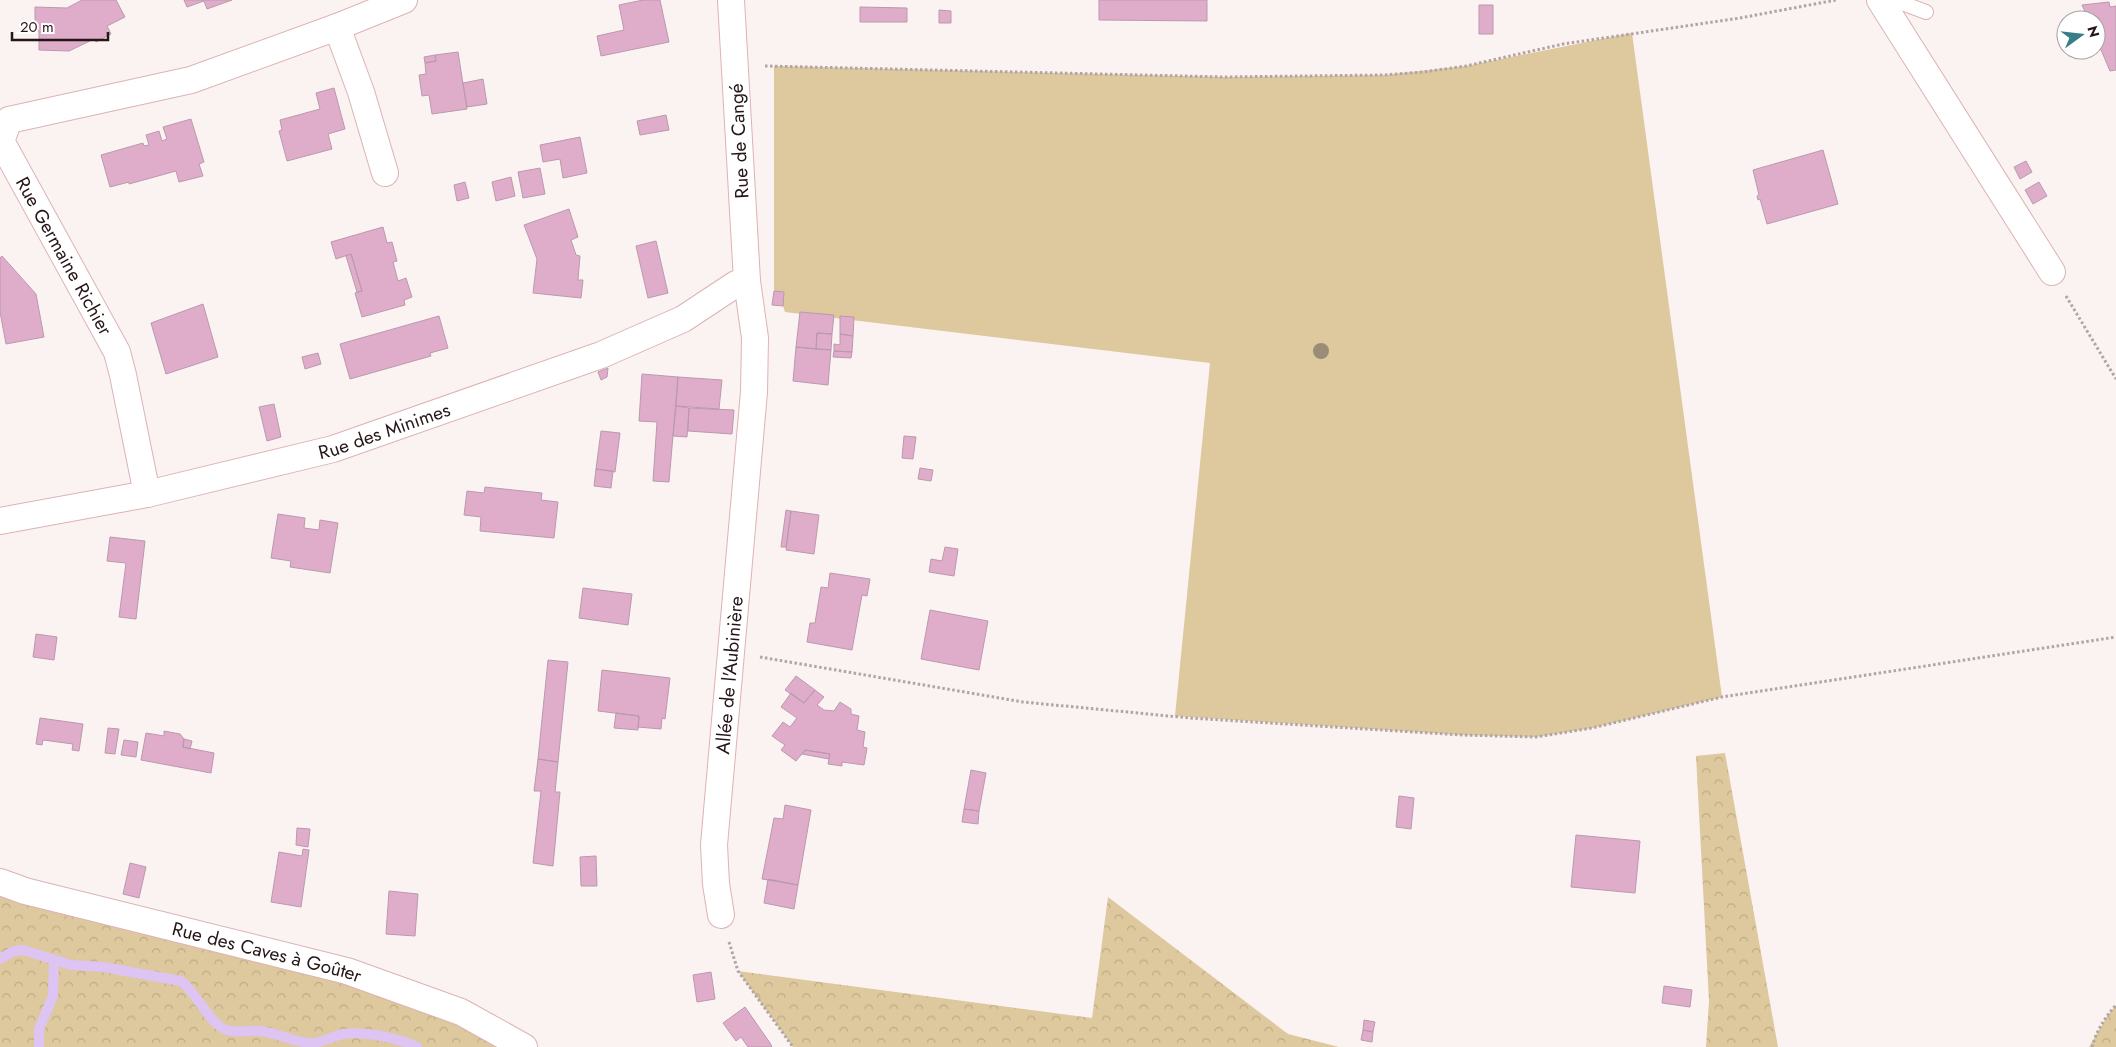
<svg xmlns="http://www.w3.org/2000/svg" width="2116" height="1047" font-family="Jost,sans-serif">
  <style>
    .green { fill: #dec89d }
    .forest { fill: url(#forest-crowns) }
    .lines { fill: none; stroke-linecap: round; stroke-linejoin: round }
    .stream { stroke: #ddc4f3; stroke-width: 10 }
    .building { fill: #dfadca; stroke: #bb99ad }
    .lane-casing { stroke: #ddb3b4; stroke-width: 16 }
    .street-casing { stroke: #ddb3b4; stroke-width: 28 }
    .path { stroke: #b0a5a6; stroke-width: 3; stroke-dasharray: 2.5 2.5; stroke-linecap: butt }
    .lane { stroke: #fff; stroke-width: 14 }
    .street { stroke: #fff; stroke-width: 26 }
    .tree { fill: #9a8c77 }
    .labels { text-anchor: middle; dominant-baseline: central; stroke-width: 4; stroke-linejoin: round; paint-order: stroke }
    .street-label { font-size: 19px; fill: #251617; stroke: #fff }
  </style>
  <defs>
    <pattern id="forest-crowns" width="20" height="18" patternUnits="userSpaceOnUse" patternTransform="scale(1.25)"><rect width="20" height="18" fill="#dec89d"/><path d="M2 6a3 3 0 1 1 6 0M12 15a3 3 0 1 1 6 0" fill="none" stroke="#beab86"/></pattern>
  </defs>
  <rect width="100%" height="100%" fill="#fbf2f2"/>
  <!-- green -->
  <path class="green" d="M1632 33 1722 697 1592 728 1536 737 1462 735 1175 716 1210 363 785 312 783 306 784 292 774 291V66L1225 77 1384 75 1466 66Z"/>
  <!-- forest -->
  <path class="forest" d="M1725 753 1778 1047H1706L1709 1001 1696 756Z
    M0 882 301 958 524 1047H0Z
    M1108 897 1288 1034 1339 1047H793L738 971 1092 1018Z
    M2116 1005V1047H2089L2108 1015Z"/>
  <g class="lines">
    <!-- stream -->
    <path class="stream" d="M0 959 14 951 23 950 71 965 103 967 181 981C196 992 208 1021 224 1029 235 1034 247 1030 258 1031 276 1032 293 1042 310 1043 320 1044 333 1036 343 1034 365 1031 398 1038 417 1047
      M39 1047V1029L53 996 54 960"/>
  </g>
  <!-- building -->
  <path class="building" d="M82 0H116L125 17 107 26 111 34 96 42 94 39 69 51 39 50V31H35V7L67 8Z
    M184 0H232L207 9 204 1 187 7Z
    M643 0H660L669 42 601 56 597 36 624 30 619 5Z
    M1099 0H1207V21L1099 20Z
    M2109 2 2110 7 2116 6V70L2110 71 2096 38V20H2089L2082 5Z
    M1479 5H1493V34H1479Z
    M860 7 907 8V22H860Z
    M939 10 951 11V23H939Z
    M458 52 467 109 432 114 429 95 422 96 419 75 426 74 425 63 436 61 435 55Z
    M435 55 436 61 425 63 424 57Z
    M483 79 487 104 467 107 463 83Z
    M334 88 345 129 328 134 332 149 287 161 279 131 282 130 280 120 320 109 316 93Z
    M666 115 669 130 640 135 637 121Z
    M191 119 204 162 199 164 203 176 179 182 176 171 129 184V182L110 187 101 155 143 143 144 146 149 145 146 135 159 131 162 141 167 139 163 127Z
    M580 137 587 173 563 178 560 159 543 162 540 145Z
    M1823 150 1838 204 1767 224 1760 199 1758 200 1757 196 1759 195 1753 170Z
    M2026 161 2032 172 2020 179 2014 167Z
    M540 168 545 194 523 198 518 172Z
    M511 177 515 196 496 201 492 182Z
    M465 182 469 198 457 201 454 185Z
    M2039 182 2047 196 2033 204 2025 190Z
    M569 209 578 237 571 240 576 255 580 256 578 280H583L581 298 533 293 537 259 524 225Z
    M383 227 387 243 392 242 397 261 393 262 398 281 406 278 412 297 404 300 405 305 362 317 355 293 362 291 351 254 336 259 331 242Z
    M656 241 668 293 648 298 636 246Z
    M351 254 362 291 357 292 346 256Z
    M2 256 36 294 44 337 6 344 0 312V258Z
    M774 291 784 292 783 306 772 305Z
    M203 304 218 357 166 374 151 323Z
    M800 312 834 315 832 334 817 333 816 349 796 347Z
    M439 316 448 348 430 353 431 356 350 379 340 344Z
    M840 316 854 317 853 336 840 334Z
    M817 333 832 334 831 350 816 349Z
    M840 334 853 336 852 352 834 351V344L840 345Z
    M796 347 831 350 828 385 793 381Z
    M834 351 852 352 851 358 833 357Z
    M318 353 321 364 305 369 302 357Z
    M608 368 607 377 601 380 598 372Z
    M642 374 678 377 669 482 653 481 657 422 639 421Z
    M678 377 722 380 719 409 676 406Z
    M274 404 281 437 267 441 259 407Z
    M676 406 689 408 687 437 673 436Z
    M689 408 734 410 732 434 688 431Z
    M601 431 620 433 615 472 596 469Z
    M904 436 916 437 913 459 902 458Z
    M920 468 933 470 931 481 918 479Z
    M596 469 613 471 611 488 594 486Z
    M485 487 542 493 541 500 558 502 554 538 480 531 481 517 464 515 467 491 484 493Z
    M786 510 791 511 786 547H781Z
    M791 511 819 515 814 554 786 550Z
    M278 514 305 518 304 528 319 530 320 520 338 523 330 573 290 567 291 561 271 558Z
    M110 537 145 541 136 619 119 617 126 563 107 561Z
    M945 547 958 549 954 576 929 572 931 559 942 561Z
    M830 573 870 579 867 596 862 595 852 650 807 642 810 623H815L821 587 828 588Z
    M583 588 632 594 628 625 579 618Z
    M930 610 988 621 979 670 921 659Z
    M36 634 57 637 54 660 33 657Z
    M548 660 568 662 558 762 538 759Z
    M602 670 670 678 665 719 662 718 661 729 638 727 639 716 598 711Z
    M796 676 815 690 804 703 785 690Z
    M815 690 824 697 817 705 824 710 834 711 840 702 851 709V714L859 716 857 730 865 732 863 747 867 748 864 765 842 762V766L828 764 830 754 805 750 796 761 781 750 785 745 772 736 783 722 790 727 797 718 781 707 791 693 804 703Z
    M616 713 639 716 638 730 614 728Z
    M40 718 83 724 79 751 72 750 73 744 43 740 42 745 36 744Z
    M108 728 119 729 115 754 105 753Z
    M164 731 180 734 184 739 183 747 214 753 211 773 141 760 146 733 164 736Z
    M184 739 192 741 190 749 183 747Z
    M124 740 138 742 136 757 121 755Z
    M805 750 830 754 829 759 802 754Z
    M538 759 558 762 555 792H560L553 866 533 863 541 791H534Z
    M971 770 986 773 979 811 964 809Z
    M1399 796 1414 798 1411 829 1396 827Z
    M785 805 811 810 798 885 762 879 774 818 783 819Z
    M964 809 979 811 978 824 962 822Z
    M297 828 310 829 308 847 296 845Z
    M1576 835 1640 841 1635 893 1571 887Z
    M303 849 309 850 301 907 271 902 279 852 302 856Z
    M596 856 597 886H581L580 857Z
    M130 863 146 867 139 898 123 894Z
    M768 879 798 885 794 909 764 903Z
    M389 891 418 894 415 936 386 934Z
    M711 972 715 999 697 1002 693 975Z
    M1664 986 1692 990 1690 1007 1662 1003Z
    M745 1007 770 1043 772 1047H748L741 1037 736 1041 723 1023Z
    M1364 1020 1375 1022 1373 1032 1363 1030Z
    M1363 1030 1373 1032 1372 1042 1361 1040Z"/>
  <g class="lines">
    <defs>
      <path id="lane" d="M1899 0 1902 3 1926 12"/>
      <g id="street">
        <path d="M1880 0 2052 272"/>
        <path d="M337 27 361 92 385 173"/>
        <path d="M147 494 123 375 117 352 1 141 9 120 191 80 337 27 404 0"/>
        <path id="s1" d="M0 521 147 494 333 449 601 355 683 319 736 284 747 281"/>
        <path id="s2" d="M0 882 25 891 347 971 461 1012 524 1047"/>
        <path id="s3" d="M721 915 716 884 714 845 754 392 755 338 747 281 731 0"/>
      </g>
    </defs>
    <!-- lane casing -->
    <use href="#lane" class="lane-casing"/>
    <!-- street casing -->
    <use href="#street" class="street-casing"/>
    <!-- path -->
    <path class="path" d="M765 66 1225 77 1384 75 1423 72 1466 66 1563 44 1740 18 1836 0
      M2066 296 2116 379
      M760 657 1023 702 1190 718 1462 735 1536 737 1592 728 1722 697 2116 637
      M729 942 738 971 793 1047
      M2092 1047C2096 1032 2105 1017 2116 1005"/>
    <!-- lane -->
    <use href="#lane" class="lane"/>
    <!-- street -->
    <use href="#street" class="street"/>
  </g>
  <!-- trees -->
  <circle class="tree" cx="1321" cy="351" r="8"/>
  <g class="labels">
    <!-- street labels -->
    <g class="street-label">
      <text transform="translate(739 141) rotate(-93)">Rue de Cangé</text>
      <text transform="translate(64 256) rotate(61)">Rue Germaine Richier</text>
      <text stroke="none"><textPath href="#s1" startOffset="395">Rue des Minimes</textPath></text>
      <text stroke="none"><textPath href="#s3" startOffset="241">Allée de l'Aubinière</textPath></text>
      <text stroke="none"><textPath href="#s2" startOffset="276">Rue des Caves à Goûter</textPath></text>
    </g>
  </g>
  <!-- north arrow -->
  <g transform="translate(2081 35) rotate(75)"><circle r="24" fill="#ffffff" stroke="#a8a2a2"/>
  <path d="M0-4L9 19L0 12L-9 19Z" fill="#377e87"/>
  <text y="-8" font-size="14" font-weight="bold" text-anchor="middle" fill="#251617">N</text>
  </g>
  <!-- scale -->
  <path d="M12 32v8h96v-8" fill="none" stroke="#251617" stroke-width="2.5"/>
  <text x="20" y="32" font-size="15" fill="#251617" stroke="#ffffff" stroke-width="4" paint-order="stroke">20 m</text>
</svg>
